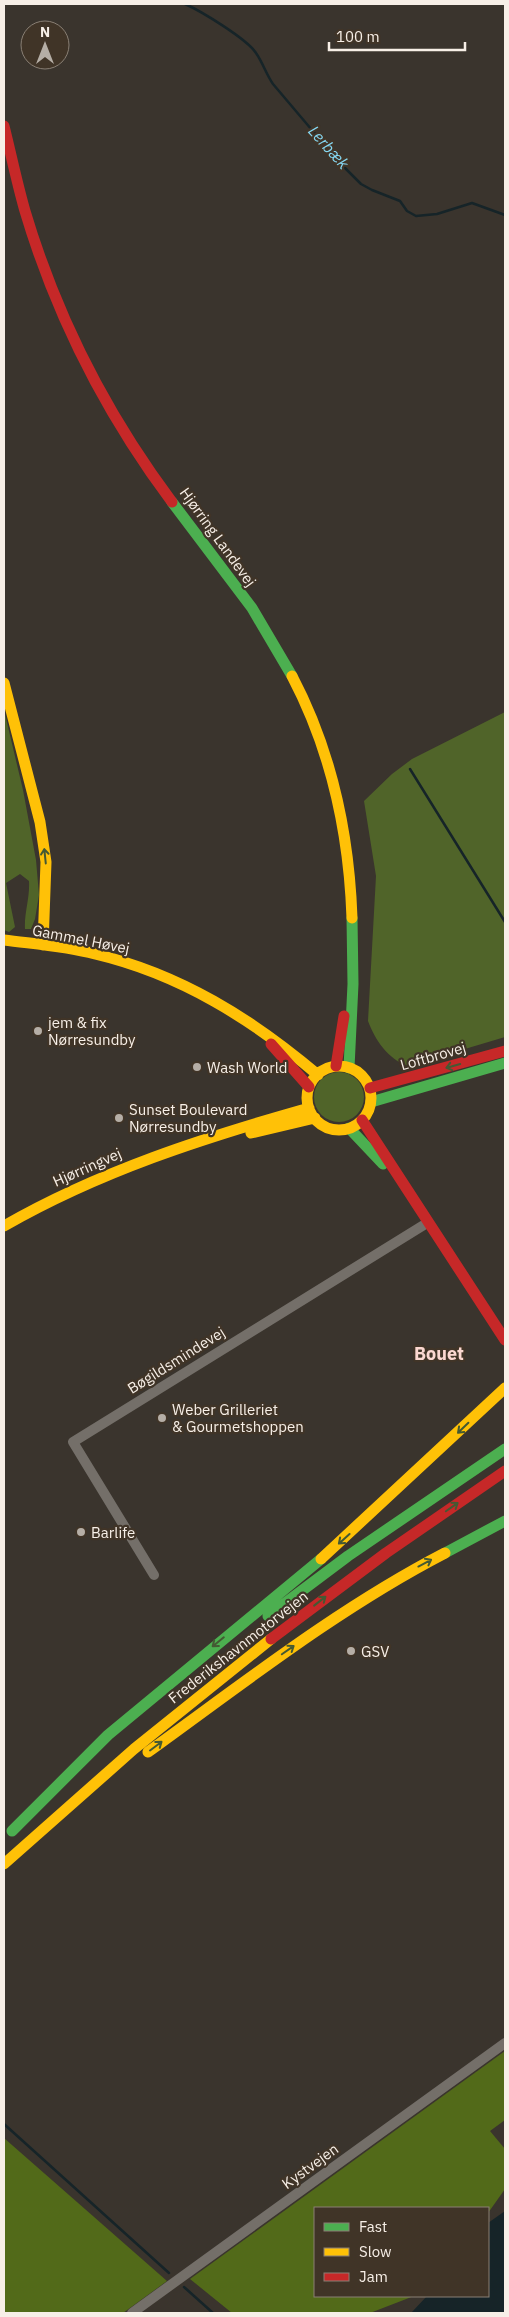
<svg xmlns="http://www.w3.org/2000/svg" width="509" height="2317" font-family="'IBM Plex Sans',sans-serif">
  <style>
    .green { fill: #506429 }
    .forest { fill: #526a19 }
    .water { fill: #162428 }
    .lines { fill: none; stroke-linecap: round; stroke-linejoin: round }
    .stream { stroke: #162428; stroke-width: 2.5 }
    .street { stroke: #746f69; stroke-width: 10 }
    .fast { stroke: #4caf50; stroke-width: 11 }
    .slow { stroke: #ffc107; stroke-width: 11 }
    .jam { stroke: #c62828; stroke-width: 11 }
    .oneway { stroke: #445933 }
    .poi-dot { fill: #b5aea6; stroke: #403427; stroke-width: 2 }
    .labels { text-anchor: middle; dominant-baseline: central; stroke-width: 4.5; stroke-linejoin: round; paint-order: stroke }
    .street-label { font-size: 15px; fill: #f7efe7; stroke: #403427 }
    .poi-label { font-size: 15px; fill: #f7efe7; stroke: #403427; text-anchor: start }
    .water-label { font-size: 16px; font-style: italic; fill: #86d9f5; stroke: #403427 }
    .quarter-label { font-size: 18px; font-weight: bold; fill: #fbd8d1; stroke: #403427 }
  </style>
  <rect width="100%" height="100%" fill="#3a342d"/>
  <!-- green -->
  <path class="green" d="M4 710 23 790 36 860 39 895 35 919 31 929H25C24 913 30 898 29 881L20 874 6 883 15 927 9 932 4 930Z
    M505 712V1037L408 1066C388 1059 375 1040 368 1021L376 876 364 801 392 774 412 759Z
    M314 1097a25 25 0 1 1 50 0a25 25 0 1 1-50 0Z"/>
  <!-- forest -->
  <path class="forest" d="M505 2051V2120L490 2131 505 2149V2189L488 2213V2208H315V2296H414L370 2313H232L190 2279Z
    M4 2138 167 2281 123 2313H4Z"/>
  <!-- water -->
  <path class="water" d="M505 2211V2313H411L427 2296H488V2223Z"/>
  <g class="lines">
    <!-- stream -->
    <path class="stream" d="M185 4C201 11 247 39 256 53 263 63 266 74 273 84L339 162 361 184 372 190 400 201 407 211 416 216 437 214 472 203 505 215
      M410 769 505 922
      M4 2124 169 2273
      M184 2287 213 2313"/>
    <!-- street -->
    <path class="street" d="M154 1575 73 1442 427 1223
      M132 2313 505 2043"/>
    <!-- fast -->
    <path class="fast" d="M172 502 252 608 292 676
      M349 1068 353 984 352 918
      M371 1102 505 1063
      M349 1128 383 1164
      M445 1553 505 1521
      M268 1616 348 1556 505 1449
      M12 1831 108 1735 321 1559"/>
    <!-- slow -->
    <path class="slow" d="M292 676C332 752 349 832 352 918
      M4 683 40 822 46 862 43 945
      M4 940C34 944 65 946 95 954 180 974 252 1019 318 1075
      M307 1098a32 32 0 1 1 64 0a32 32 0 1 1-64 0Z
      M251 1133 315 1118
      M4 1226C100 1171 203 1138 309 1108
      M321 1559 505 1388
      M148 1752C245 1682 339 1608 445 1553
      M4 1864 134 1749 271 1639"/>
    <!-- jam -->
    <path class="jam" d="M4 126C11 154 17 183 25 211 56 315 107 415 172 502
      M271 1044 309 1087
      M336 1066 344 1016
      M370 1088 505 1051
      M362 1120 505 1340
      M271 1639 386 1553 505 1471"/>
  </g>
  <!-- one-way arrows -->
  <defs><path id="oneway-shaft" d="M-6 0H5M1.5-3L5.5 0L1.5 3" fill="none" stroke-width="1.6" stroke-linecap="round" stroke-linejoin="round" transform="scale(1.25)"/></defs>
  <g class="oneway">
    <use href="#oneway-shaft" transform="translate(45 856) rotate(-96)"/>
    <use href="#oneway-shaft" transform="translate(453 1066) rotate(164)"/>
    <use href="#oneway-shaft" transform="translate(463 1428) rotate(136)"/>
    <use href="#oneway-shaft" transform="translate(452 1507) rotate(-35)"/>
    <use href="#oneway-shaft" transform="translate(344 1539) rotate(138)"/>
    <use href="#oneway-shaft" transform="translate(425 1563) rotate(-28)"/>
    <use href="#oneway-shaft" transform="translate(320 1601) rotate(-38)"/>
    <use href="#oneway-shaft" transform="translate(218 1642) rotate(141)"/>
    <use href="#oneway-shaft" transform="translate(288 1650) rotate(-35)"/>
    <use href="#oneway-shaft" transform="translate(156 1746) rotate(-37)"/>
  </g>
  <!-- markers -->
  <g class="poi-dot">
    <circle cx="38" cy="1031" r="5"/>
    <circle cx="197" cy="1067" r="5"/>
    <circle cx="119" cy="1118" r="5"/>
    <circle cx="162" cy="1418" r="5"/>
    <circle cx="81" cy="1532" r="5"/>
    <circle cx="351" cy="1651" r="5"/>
  </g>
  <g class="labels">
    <!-- street labels -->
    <g class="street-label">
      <text transform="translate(218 537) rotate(54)">Hjørring Landevej</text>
      <text transform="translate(81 939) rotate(11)">Gammel Høvej</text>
      <text transform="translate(433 1056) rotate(-16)">Loftbrovej</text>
      <text transform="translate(87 1167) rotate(-24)">Hjørringvej</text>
      <text transform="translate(176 1360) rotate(-32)">Bøgildsmindevej</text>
      <text transform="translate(238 1647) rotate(-38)">Frederikshavnmotorvejen</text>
      <text transform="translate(310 2166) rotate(-36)">Kystvejen</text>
    </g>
    <!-- poi labels -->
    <g class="poi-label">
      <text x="48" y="1022">jem &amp; fix<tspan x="48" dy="17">Nørresundby</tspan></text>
      <text x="207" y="1067">Wash World</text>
      <text x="129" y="1109">Sunset Boulevard<tspan x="129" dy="17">Nørresundby</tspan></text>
      <text x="172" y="1409">Weber Grilleriet<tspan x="172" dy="17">&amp; Gourmetshoppen</tspan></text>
      <text x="91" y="1532">Barlife</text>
      <text x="361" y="1651">GSV</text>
    </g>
    <!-- water labels -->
    <g class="water-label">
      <text transform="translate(329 147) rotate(48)">Lerbæk</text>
    </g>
    <!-- quarter labels -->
    <g class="quarter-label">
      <text x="439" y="1353">Bouet</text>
    </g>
  </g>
  <!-- border -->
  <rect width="509" height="2317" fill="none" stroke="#f7efe7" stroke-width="10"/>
  <!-- legend -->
  <rect x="314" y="2207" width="175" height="90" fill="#403427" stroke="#897f74"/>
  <rect x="324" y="2223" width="25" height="8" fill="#4caf50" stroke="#897f74"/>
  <text x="359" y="2232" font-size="15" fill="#f7efe7">Fast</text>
  <rect x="324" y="2248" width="25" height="8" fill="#ffc107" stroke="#897f74"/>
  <text x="359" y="2257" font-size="15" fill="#f7efe7">Slow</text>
  <rect x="324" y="2273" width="25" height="8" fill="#c62828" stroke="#897f74"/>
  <text x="359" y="2282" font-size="15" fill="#f7efe7">Jam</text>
  <!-- north arrow -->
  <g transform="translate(45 45)"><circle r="24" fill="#403427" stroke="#897f74"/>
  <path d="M0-4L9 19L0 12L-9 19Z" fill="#b5aea6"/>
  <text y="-8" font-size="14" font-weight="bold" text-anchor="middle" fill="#f7efe7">N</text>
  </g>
  <!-- scale -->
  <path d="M329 42v8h136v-8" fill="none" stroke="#f7efe7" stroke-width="2.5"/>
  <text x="336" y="42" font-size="15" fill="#f7efe7" stroke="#403427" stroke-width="4" paint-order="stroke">100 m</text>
</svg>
